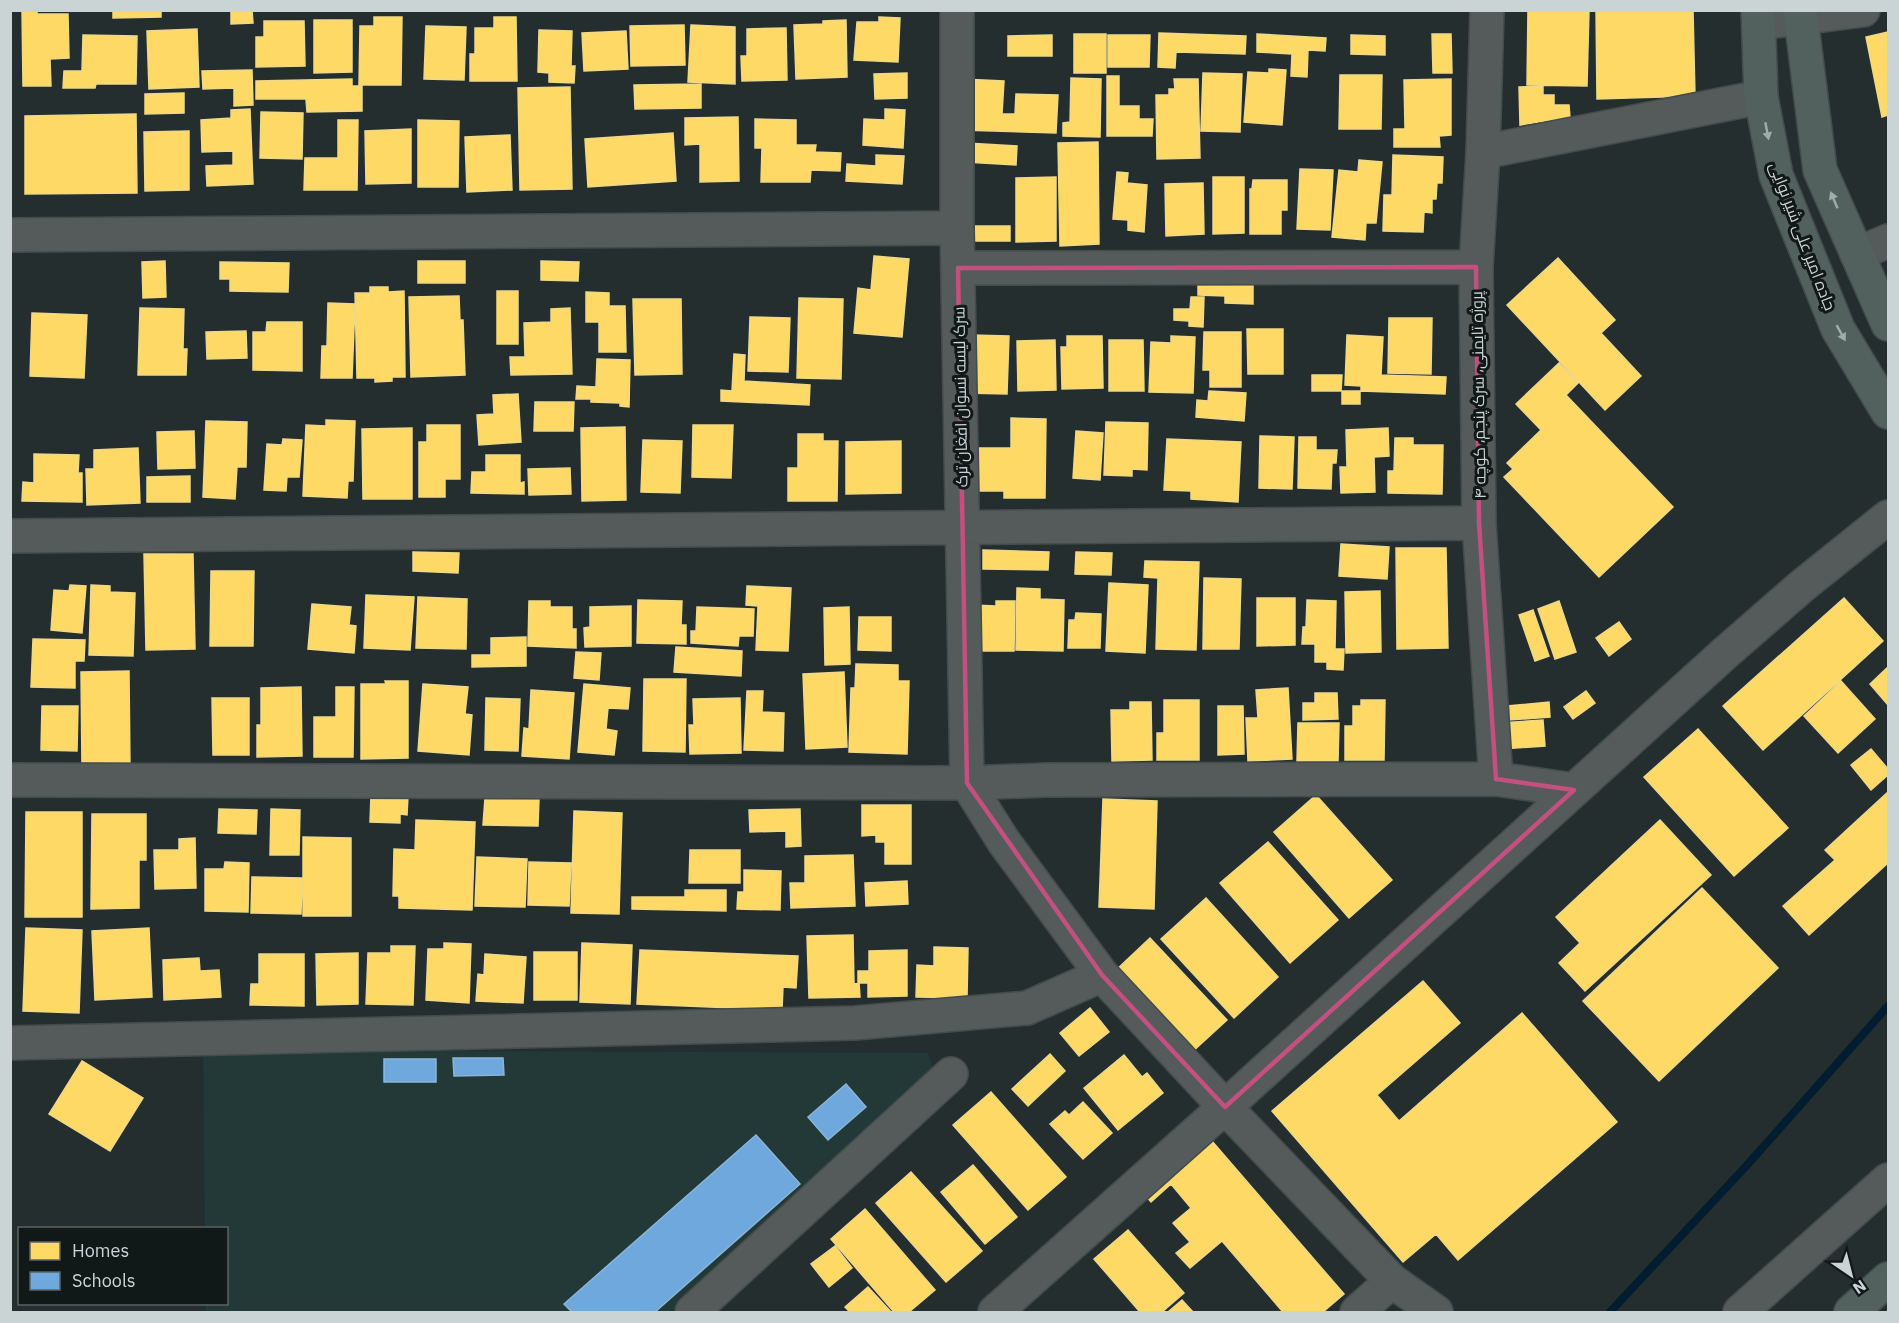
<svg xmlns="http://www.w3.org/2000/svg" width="1899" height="1323" font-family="'IBM Plex Sans',Cairo,sans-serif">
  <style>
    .built { fill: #223938 }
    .homes { fill: #ffd966; stroke: #efd887; stroke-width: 1.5 }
    .schools { fill: #6fa8dc; stroke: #8ab5da; stroke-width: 1.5 }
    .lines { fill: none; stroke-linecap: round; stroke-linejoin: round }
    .stream { stroke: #031d30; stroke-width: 8 }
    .minor-casing { stroke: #434b4b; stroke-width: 36 }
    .major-casing { stroke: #434b4b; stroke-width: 36 }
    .minor { stroke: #555b5b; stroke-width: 33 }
    .major { stroke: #53615e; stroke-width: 33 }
    .oneway { fill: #a0acab }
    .marked { fill: none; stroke: #c4507f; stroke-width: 4.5; stroke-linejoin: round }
    .labels { text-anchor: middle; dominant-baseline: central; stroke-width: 6; stroke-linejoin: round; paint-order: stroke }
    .street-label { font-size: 16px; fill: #cad4d4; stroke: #111818 }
  </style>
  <rect width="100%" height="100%" fill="#252e2e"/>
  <!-- built -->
  <path class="built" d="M203 1050 928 1053 935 1076 671 1312H206V1304H226V1228H205Z"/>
  <!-- homes -->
  <path class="homes" d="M22 10H37V14H68L69 58 50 59 51 86H23Z
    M113 10H172L161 11V17L113 18Z
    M231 10H252L253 23 231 24Z
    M1528 10H1589L1587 86 1527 85Z
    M1596 10H1693L1695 96 1597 99Z
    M374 17H402L401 85H359L360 26H374Z
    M494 17H516L517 81H470V54H475V28H494Z
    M879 17 900 18 898 62 854 60 857 22H879Z
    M314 20H352V72L314 73Z
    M846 20 847 77 796 79 794 25 823 24V21Z
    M264 21H304L305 66 256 67V37H264Z
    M684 25 685 65 631 66 630 26Z
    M691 25 735 27V84L688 82Z
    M426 26 466 27 464 80 424 79Z
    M786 28 787 80 742 81 741 56H747V29Z
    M197 29 199 87 149 89 147 31Z
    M539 30 572 31 571 66H575L574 83 549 82V73L538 72Z
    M626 31 628 69 584 71 582 33Z
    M1888 32V115L1882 117 1866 37Z
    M1159 33 1246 36 1245 54 1176 52 1175 68 1158 67Z
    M1074 34H1106V73H1074Z
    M1257 34 1326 38 1325 51 1308 50 1307 77 1291 76 1292 54 1257 52Z
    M1432 34H1451L1452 73H1433Z
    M83 35 137 36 136 84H96L95 88H63L64 71H82Z
    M1052 35V56H1008V36Z
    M1108 35H1150L1149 67H1108Z
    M1351 35 1385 36V55L1351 54Z
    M1269 69 1286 70 1282 125 1244 122 1248 72 1269 73Z
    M252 70 253 105 234 106V88L203 89 202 71Z
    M907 73V98L875 99 874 74Z
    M1203 73 1242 74 1240 132 1201 131Z
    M1340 75H1382L1381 129H1339Z
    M1107 76H1119V106H1139V119H1153L1152 136H1107Z
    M1071 78 1101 79 1100 137 1063 136V123L1070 122Z
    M352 79V86H362V111L307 112 306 99H256V81Z
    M962 79 1004 81 1002 114H1015L1016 94 1058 95 1056 133 960 130Z
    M1174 79H1198L1200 158 1157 159 1156 95H1169V89H1175Z
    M1451 79V135L1439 136 1440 147H1394V129H1405L1404 80Z
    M701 84V108L635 109 634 85Z
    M1543 86V95H1554V105H1569L1570 117 1520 125 1519 87Z
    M570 87 572 189 520 190 518 88Z
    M184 93V113L145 114V94Z
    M250 109 253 184 207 186 206 166 233 165V151L202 152 201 120 231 118V110Z
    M885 109 905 110 903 148 863 145 864 119 885 120Z
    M261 112 303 113 302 159 260 158Z
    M136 114 137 193 25 194V116Z
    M738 117 739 181 700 182V144L685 145V118Z
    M755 119 796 120V145H816L815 152 841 153 840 171 811 170 810 182H761L762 148H755Z
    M338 120H358L357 190H304L305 158H338Z
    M418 120 459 121 458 187H418Z
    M411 129V183L366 184 365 131Z
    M189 131V190L145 191 144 132Z
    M673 133 676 181 588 187 585 139Z
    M510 135 512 190 467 192 465 137Z
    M1098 142 1099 244 1060 246 1058 143Z
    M966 143 1017 146 1016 165 965 162Z
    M876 155 904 156 902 184 846 181 847 164 876 166Z
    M1393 155 1443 157 1442 183H1437L1436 199H1432V213L1424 212 1423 232 1383 231 1384 195H1392Z
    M1359 160 1382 162 1376 223H1366L1365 240 1332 237 1339 170 1358 172Z
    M1300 169 1333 170 1330 230 1297 229Z
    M1117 172 1128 173 1127 183 1147 185 1144 232 1128 230V220L1113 219Z
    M1056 177V241L1016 242V178Z
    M1213 177H1244V233L1213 234Z
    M1253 180H1287V210H1281V234H1250V189H1252Z
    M1203 183 1204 234 1166 236 1165 184Z
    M963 226H1010V241H963Z
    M874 256 909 259 902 337 854 333 858 288 871 290Z
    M1558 258 1615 320 1601 333 1641 376 1605 410 1507 305Z
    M165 261 166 297 143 298 142 262Z
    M418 261H465V283H418Z
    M541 261 579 262 578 281 541 280Z
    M220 262 289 263 288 292 230 291V279H220Z
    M1198 284H1253V304L1225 303V296L1198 295Z
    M370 287H388V292L404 291 405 377H392V381L375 382V378H357L355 293H370Z
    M497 291H518V344H497Z
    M586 292 609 293V306H625L626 352H599V322H586Z
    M459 296 460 320H463L465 375 411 377 409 297Z
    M1191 297H1204L1203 327 1189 326V321L1174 320V309H1190Z
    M799 298 843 299 841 379 797 378Z
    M633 299H681L682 374 635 375Z
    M328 303 355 304 352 378H321L322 346H327Z
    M140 308 184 309 183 349H187L186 375H138Z
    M570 308 572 374 511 375 510 357H525L524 323 551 322V309Z
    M32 313 87 315 84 378 30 376Z
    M750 317 790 318 788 372 748 371Z
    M1389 318H1432L1431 374 1388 373Z
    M267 322H302V371L253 370V332H266Z
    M1247 329H1283V374H1248Z
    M246 331 247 358 207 359 206 332Z
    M1204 332H1241V387H1210V370H1203Z
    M971 335 1009 336 1007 394 964 393Z
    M1347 335 1383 337 1381 375 1446 377 1445 394 1361 391V386L1345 385Z
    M1067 336H1102L1103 388 1062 389 1061 347H1067Z
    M1171 336 1195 337 1193 393 1149 392 1151 342 1171 343Z
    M1055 340 1056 390 1018 391 1017 341Z
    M1109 340H1143L1144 391H1109Z
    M734 354 745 355 744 381 810 385 809 405 721 401V390L732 391Z
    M597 359 630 360 629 407 620 406V403L591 402V399H576L577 386 596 387Z
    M1559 363 1578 383 1566 395 1673 507 1599 577 1504 477 1513 469 1507 463 1541 430 1516 404Z
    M1312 375H1342L1341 391H1312Z
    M1209 391 1246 393 1244 421 1196 417 1197 400 1208 401Z
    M1342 391H1360V404H1342Z
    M518 394 521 442 479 445 477 415 494 414 493 395Z
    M535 402H574L573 431H534Z
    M1011 418 1046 419 1045 498H1004V491H970L971 448H1011Z
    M326 420 355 421 353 481H348L347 498 303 496 306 425 326 426Z
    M206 421 247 422 246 467H237L235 499 203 497Z
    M1106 422 1148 423 1147 470 1132 469V476L1104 475Z
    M427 425H460V479H445V497H419V442H427Z
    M693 425H733L731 478 692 477Z
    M625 427 626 500 582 501 581 428Z
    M412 428V499H363L362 429Z
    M1388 428 1389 456 1374 457 1375 492 1341 493 1340 467H1347L1346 430Z
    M194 431 195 468 158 469 157 432Z
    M1076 431 1103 433 1100 480 1073 478Z
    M798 434H823V441H838L837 501H788V468H798Z
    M1260 436 1294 437 1292 489 1259 488Z
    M1299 437H1316V450H1337L1336 463H1332L1331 489 1298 488Z
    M1395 438H1413V445H1443L1442 494 1388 493V471H1394Z
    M283 439 302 440 299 477H287L286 491 264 490 267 444 282 445Z
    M1167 439 1241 442 1238 502 1191 499V491L1164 490Z
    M643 440 682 441 680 493 641 492Z
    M901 441V493L846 494V442Z
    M138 448 140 503 87 505 86 469H94V450Z
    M34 454 79 455 78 473H82V502L22 501 23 482 34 483Z
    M486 455H520V483L524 482V494L471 493 472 472H486Z
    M570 468 571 494 529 495 528 469Z
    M190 476V502H147V477Z
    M1341 544 1389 547 1387 579 1339 576Z
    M1396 548H1446L1448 648 1397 649Z
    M983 550 1049 552 1048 570 983 569Z
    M413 552 459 553 458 573 413 571Z
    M1076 552 1112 553 1111 575 1075 574Z
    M144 554H193L195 649 146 650Z
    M1145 561 1199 562 1196 650 1156 649 1158 578 1144 577Z
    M211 571H254L253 646H210Z
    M1204 578 1241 579 1239 649H1203Z
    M1109 583 1148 585 1145 653 1106 651Z
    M70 585 86 586 82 633 51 630 54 590 69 591Z
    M91 585 110 586V592L135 593 133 656 89 655Z
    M747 586 791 588 788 651 756 650 758 606 746 605Z
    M1017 588 1040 589V599L1064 600 1063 651 1016 650Z
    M1380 591 1381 652 1346 653 1345 592Z
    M366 595 414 597 410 650 364 648Z
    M418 597 467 599 466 649 416 648Z
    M1257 598H1295V645L1257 646Z
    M1844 598 1883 641 1763 750 1723 706Z
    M638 600 682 601 681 625H686V644L637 643Z
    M1307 600 1336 601 1335 649H1344L1343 670 1327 669V662H1315V644H1302L1303 627H1306Z
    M529 601H550V607H572V629H576V648L528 646Z
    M996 601H1015L1014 651H972L973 605 996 606Z
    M1559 601 1576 652 1555 659 1538 609Z
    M312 604 351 607 349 625 356 626 354 653 308 649Z
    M631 606V646L585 647 584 628 590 627V607Z
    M697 607 754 609 753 636H739L738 646 691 643V631H696Z
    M849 607 850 664 825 665 824 608Z
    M1533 610 1549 656 1535 661 1519 615Z
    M1076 613 1101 614 1100 648H1068L1069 620H1075Z
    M859 617H891V651L858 650Z
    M1619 622 1631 639 1609 656 1596 638Z
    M526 637V666L472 667V655H491V638Z
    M33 639 85 640 84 661H75V688L31 687Z
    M676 647 742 651 741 676 674 672Z
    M576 652 601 653 599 680 574 678Z
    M856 664 898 665V681H909L907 754 849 752 851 688H855Z
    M1888 667V705L1870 684Z
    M129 671 130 766 82 767 81 672Z
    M844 672 847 747 806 749 803 674Z
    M644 679H686L685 752 643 751Z
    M385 681H408V758L361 759V684H386Z
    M1841 681 1875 719 1838 753 1804 716Z
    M423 684 468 687 465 714 472 715 469 755 418 751Z
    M584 684 630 688 628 709 608 708 606 729 617 731 614 755 578 752Z
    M301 687 302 756 257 757V725H261V688Z
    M336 687H354L353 757H314V717H336Z
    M1288 688 1292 759 1248 761 1246 718H1258L1256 690Z
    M531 690 574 693 569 759 522 756 524 728 529 729Z
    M747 691H763L762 712 784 713 783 751 744 750Z
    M1586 691 1595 703 1573 719 1564 707Z
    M1315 693H1337L1338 719 1303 720V703H1315Z
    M212 698H249V755H213Z
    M486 698 520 699 518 751 485 750Z
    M740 698 741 753 690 754 689 725H694L693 699Z
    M1164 700H1199V760H1157V733H1164Z
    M1361 700H1385L1384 760H1345V726H1353V706H1361Z
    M1130 702H1151L1152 760 1112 761 1111 710H1130Z
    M1549 702 1550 717 1509 720 1507 706Z
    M42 706H78L77 751 41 750Z
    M1218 706H1243L1244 754 1218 755Z
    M1543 720 1545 746 1502 749 1500 723Z
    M1298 723H1339L1338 761H1297Z
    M1698 729 1788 828 1734 876 1644 777Z
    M1871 749 1888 769V775L1871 790 1851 765Z
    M1888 792V863L1809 935 1783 906 1835 860 1825 850Z
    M371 795 408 796 407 815 400 814V823L370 822Z
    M1316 795 1392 880 1349 918 1274 832Z
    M485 798 539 799 538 826 483 825Z
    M1103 799 1157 801 1154 909 1099 907Z
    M862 805H911V864H885V842H876V835L862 836Z
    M219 809 257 810 256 834 218 833Z
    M271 809 300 810 299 855H270Z
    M800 809 801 846 786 847V831L750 832 749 810Z
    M574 811 622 813 619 914 571 913Z
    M26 812H82V917H25Z
    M92 814H146V860H139V908L91 909Z
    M416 820 475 822 472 910 399 908V896H393L394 849 415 850Z
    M1660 820 1711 875 1585 991 1559 963 1580 943 1556 917Z
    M303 837 351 838V916H303Z
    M195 838 196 888 155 889 154 850H179V839Z
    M1268 842 1338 920 1290 963 1220 883Z
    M690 850H740V883H689Z
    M853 855 855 906 791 908 790 883H805V856Z
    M477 857 527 859 525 907 475 906Z
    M225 862 249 863 248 912 205 911V869H224Z
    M529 862 571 863 569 906 528 905Z
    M744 870 781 871 780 910 737 909 738 892H744Z
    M252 877 302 878 301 914 251 913Z
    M907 881 908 904 866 906 865 883Z
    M1702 888 1778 968 1659 1081 1583 1001Z
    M685 890H726V911L632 909V897H685Z
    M1206 898 1278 977 1234 1018 1161 939Z
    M26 928 82 930 79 1013 23 1011Z
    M149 928 152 997 95 1000 92 931Z
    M853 935 854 984 859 983 860 997 809 998 807 936Z
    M1150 938 1227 1020 1191 1053 1114 972Z
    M444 943 471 944 469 1003 426 1000 428 949H444Z
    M582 943 632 945 630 1004 580 1002Z
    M391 946H415L413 1005 366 1004 368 953H391Z
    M934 947 968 948 967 998 916 997 917 965 934 966Z
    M640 950 798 956 796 988 783 987 782 1010 637 1004Z
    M907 950V996L868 997V983H858V971H869V951Z
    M534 952H577V1000H534Z
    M358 953V1004L317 1005 316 954Z
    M259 954H304V1006L250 1005 251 984H259Z
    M485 954 526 957 523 1003 476 1001 478 974 484 975Z
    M199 958 200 971 219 970 221 997 164 1000 163 960Z
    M1423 981 1460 1023 1377 1095 1399 1121 1522 1013 1617 1122 1458 1260 1436 1234 1403 1262 1272 1111Z
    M1090 1008 1109 1032 1079 1056 1060 1033Z
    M1050 1054 1065 1071 1028 1106 1012 1089Z
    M1124 1055 1142 1077 1147 1073 1163 1093 1118 1130 1084 1088Z
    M82 1061 143 1098 110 1151 49 1114Z
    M991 1092 1066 1177 1028 1210 953 1125Z
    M1083 1102 1112 1133 1083 1159 1050 1124 1065 1111 1069 1115Z
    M1205 1133 1344 1294 1323 1312H1283L1222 1241 1190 1268 1176 1253 1190 1242 1173 1223 1191 1208 1171 1184 1151 1202 1140 1189Z
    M973 1165 1017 1217 985 1244 941 1192Z
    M911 1172 982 1251 946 1282 876 1203Z
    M865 1209 935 1290 909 1312H894L831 1239Z
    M1128 1230 1184 1293 1162 1312H1140L1094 1259Z
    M835 1246 852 1268 829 1287 811 1264Z
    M868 1287 891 1312H850L845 1307Z
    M1182 1300 1193 1312H1168Z"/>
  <!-- schools -->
  <path class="schools" d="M453 1058H503L504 1075 454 1076Z
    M384 1059H436V1082H384Z
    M846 1084 866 1107 828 1140 808 1117Z
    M756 1135 800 1184 655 1312H572L564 1304Z"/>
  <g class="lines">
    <!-- stream -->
    <path class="stream" d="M1610 1312 1749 1163 1888 1006"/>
    <defs>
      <path id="minor" d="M957 10V228L967 783 1004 842 1102 975 1225 1107 1392 1281 1436 1312
        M1487 10 1483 152 1476 267 1479 523 1496 779
        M1759 23 1863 10
        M1483 152 1761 97
        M10 235 957 228
        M1857 254 1888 241
        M958 268 1476 267
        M10 536 1479 523
        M10 780 967 783 1046 780 1496 779 1574 790
        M10 1043 855 1023 1027 1008 1102 975
        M692 1312 951 1074
        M995 1312 1225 1107 1724 654 1802 586 1888 517
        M1357 1312 1392 1281
        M1740 1312 1888 1180"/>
      <path id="major" d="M1758 10 1761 97 1776 175 1838 329 1888 412
        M1800 10 1820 170 1888 324
        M1851 1312 1888 1279"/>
    </defs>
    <!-- minor casing -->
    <use href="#minor" class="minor-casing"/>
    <!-- major casing -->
    <use href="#major" class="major-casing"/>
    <!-- minor -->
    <use href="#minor" class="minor"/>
    <!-- major -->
    <use href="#major" class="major"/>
  </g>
  <!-- one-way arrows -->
  <defs><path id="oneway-solid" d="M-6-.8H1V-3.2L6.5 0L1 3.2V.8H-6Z" transform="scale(1.5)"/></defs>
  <g class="oneway">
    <use href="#oneway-solid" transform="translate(1767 131) rotate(79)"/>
    <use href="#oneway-solid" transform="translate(1834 200) rotate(-113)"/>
    <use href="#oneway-solid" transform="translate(1841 333) rotate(61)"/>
  </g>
  <!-- marked area -->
  <path class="marked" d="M1476 267 1479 523 1496 779 1574 790 1225 1107 1102 975 967 783 958 268Z"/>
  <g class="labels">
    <!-- street labels -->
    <g class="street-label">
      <text transform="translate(1803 236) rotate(69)">جاده امیر علی شیر نوایی</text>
      <text transform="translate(1478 395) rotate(-91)">پروژه تایمنی، سرک پنجم، کوچه ۴</text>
      <text transform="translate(960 397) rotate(-91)">سرک لیسه نسوان افغان‌ ترک</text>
    </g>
  </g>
  <!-- border -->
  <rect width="1899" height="1323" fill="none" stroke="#cad4d4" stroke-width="24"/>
  <!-- legend -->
  <rect x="18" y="1227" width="210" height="78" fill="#111818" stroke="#5b6363" stroke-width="1.5"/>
  <rect x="30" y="1242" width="30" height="18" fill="#ffd966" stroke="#5b6363" stroke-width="1.5"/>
  <text x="72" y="1257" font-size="18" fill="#cad4d4">Homes</text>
  <rect x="30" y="1272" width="30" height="18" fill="#6fa8dc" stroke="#5b6363" stroke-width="1.5"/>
  <text x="72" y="1287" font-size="18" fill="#cad4d4">Schools</text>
  <!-- north arrow -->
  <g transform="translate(1851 1275) rotate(145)" stroke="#111818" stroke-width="4.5" paint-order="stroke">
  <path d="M0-4.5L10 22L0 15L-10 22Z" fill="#cad4d4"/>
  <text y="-9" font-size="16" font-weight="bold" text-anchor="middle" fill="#cad4d4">N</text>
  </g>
</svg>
